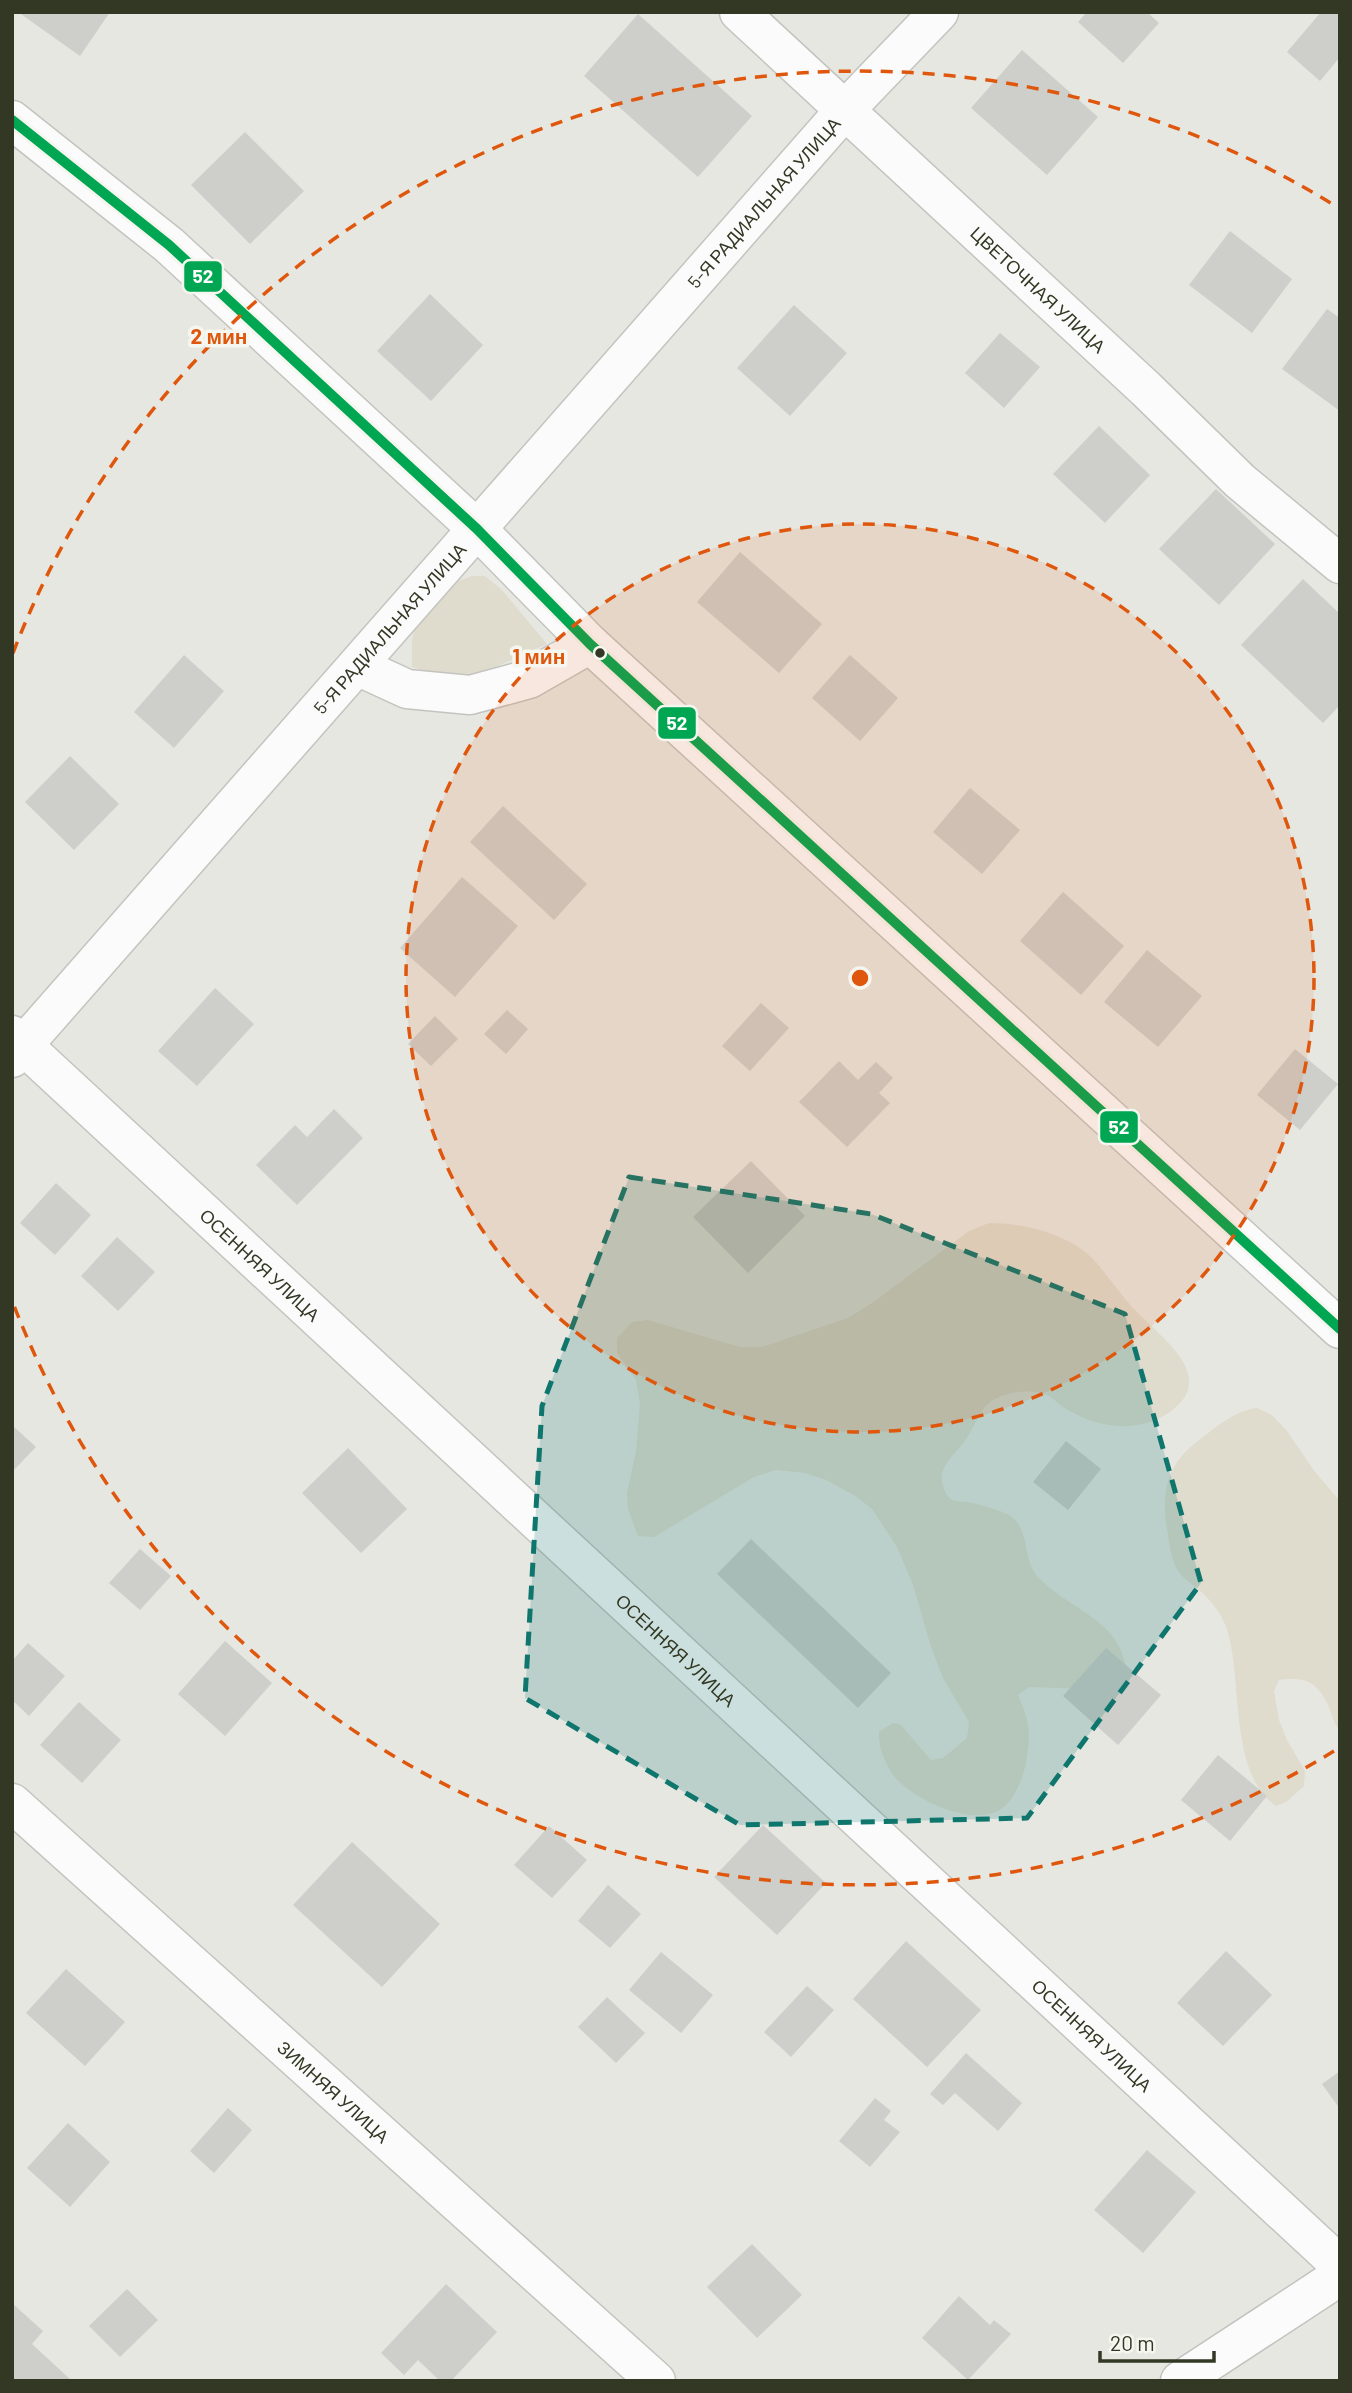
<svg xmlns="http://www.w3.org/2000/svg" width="1352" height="2393" font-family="Barlow,sans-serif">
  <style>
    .green { fill: #dfdbcd }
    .building { fill: #cececa }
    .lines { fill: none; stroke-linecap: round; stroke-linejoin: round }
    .minor-casing { stroke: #c3c4bf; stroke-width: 41 }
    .minor { stroke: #fbfbfb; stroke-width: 38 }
    .bus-1-casing { stroke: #f6f6f0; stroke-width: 16 }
    .bus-1 { stroke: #00a651; stroke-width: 10 }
    .marked { fill: #0f766e; fill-opacity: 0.2; stroke: #0f766e; stroke-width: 5; stroke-dasharray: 14 9; stroke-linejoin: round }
    .ring { fill: none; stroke: #df570d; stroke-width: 3.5; stroke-dasharray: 12 9 }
    .bus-dot { fill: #323823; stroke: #f6f6f0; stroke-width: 2.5 }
    .labels { text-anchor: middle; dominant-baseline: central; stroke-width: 7; stroke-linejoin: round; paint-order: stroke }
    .street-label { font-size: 18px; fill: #323823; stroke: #f6f6f0 }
    .centre { fill: #df570d; stroke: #f6f6f0; stroke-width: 3.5 }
    .ring-label { font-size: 21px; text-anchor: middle; font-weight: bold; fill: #df570d; stroke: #f6f6f0; stroke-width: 7; stroke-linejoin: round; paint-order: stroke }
    .line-badge { stroke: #f6f6f0; stroke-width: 2.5 }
    .badge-label { font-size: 19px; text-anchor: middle; font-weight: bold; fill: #fff }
  </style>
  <rect width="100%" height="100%" fill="#e7e7e2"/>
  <!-- green -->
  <path class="green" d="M472 576H485L502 590 547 644 462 682 412 667V642L415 624 453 583Z
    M989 1223C1017 1223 1045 1229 1070 1242 1077 1246 1086 1252 1092 1258 1106 1273 1118 1291 1132 1307 1148 1324 1180 1349 1187 1370 1192 1386 1188 1396 1176 1407 1146 1434 1101 1430 1068 1410 1060 1406 1054 1398 1046 1395 1030 1388 1004 1392 990 1402 979 1411 973 1430 964 1442 956 1453 939 1466 942 1482 944 1488 945 1496 952 1500 956 1502 962 1501 967 1502 977 1504 1005 1511 1012 1517 1031 1533 1022 1561 1039 1578 1068 1609 1123 1621 1126 1671L1086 1689 1029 1687 1018 1695C1030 1723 1031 1732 1026 1763 1023 1777 1017 1795 1005 1806 978 1832 908 1798 891 1772 884 1760 878 1746 879 1732L893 1723 901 1725 931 1760 943 1758 967 1738 969 1722 943 1678 931 1647 913 1585 897 1547 872 1509 857 1497 826 1480 805 1473 776 1470 754 1477 654 1537 638 1536 628 1509 627 1493 636 1451 640 1404 636 1380 617 1353V1338L632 1322 648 1320 740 1347H762L848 1318 872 1303 969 1231Z
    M1257 1408 1272 1415 1287 1431 1315 1472 1340 1501V1731C1333 1723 1332 1714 1328 1705 1316 1680 1304 1677 1279 1680L1274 1691 1279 1720 1287 1740 1305 1771 1304 1786 1286 1802 1276 1806C1230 1774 1242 1687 1229 1637 1225 1617 1213 1602 1198 1589 1193 1585 1186 1580 1181 1575 1172 1564 1170 1549 1168 1535 1161 1497 1164 1466 1198 1441 1215 1428 1235 1410 1257 1408Z"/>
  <!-- building -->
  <path class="building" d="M18 12H110L80 56Z
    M1087 12H1147L1159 23 1123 63 1078 22Z
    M1321 12H1336L1340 15V57L1320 81 1287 52Z
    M638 14 752 116 698 177 584 76Z
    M1022 50 1098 117 1047 175 971 108Z
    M245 132 304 191 250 244 191 185Z
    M1230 231 1292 279 1252 333 1189 285Z
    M430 294 483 345 431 401 377 351Z
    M794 305 847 353 790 416 737 368Z
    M1327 309 1340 318V411L1282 369Z
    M1000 333 1040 367 1004 408 965 373Z
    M1099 426 1150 475 1105 523 1053 474Z
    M1216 489 1275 544 1219 605 1159 549Z
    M740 552 822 624 779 673 697 602Z
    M1303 579 1340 614V705L1323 723 1241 645Z
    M184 655 224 691 174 748 134 712Z
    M850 655 898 698 860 741 812 698Z
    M70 756 119 804 74 850 25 802Z
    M970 788 1020 830 982 874 933 832Z
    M503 806 587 884 554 920 470 842Z
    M462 877 518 926 455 997 400 948Z
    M1063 892 1124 946 1081 995 1020 941Z
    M1147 950 1202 996 1158 1047 1104 1002Z
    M215 988 254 1024 197 1086 158 1051Z
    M761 1003 789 1028 750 1071 722 1046Z
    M507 1010 528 1029 506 1054 484 1034Z
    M435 1016 458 1039 431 1066 408 1044Z
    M1295 1049 1338 1084 1300 1130 1257 1095Z
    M839 1061 858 1080 876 1062 893 1078 879 1093 890 1103 847 1147 799 1102Z
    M334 1109 363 1138 297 1205 256 1165 295 1125 307 1137Z
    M751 1161 805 1216 748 1273 693 1217Z
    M56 1183 91 1215 55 1255 20 1223Z
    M117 1237 155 1272 118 1311 81 1276Z
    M12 1425 36 1447 12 1472Z
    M1066 1441 1101 1469 1068 1510 1033 1482Z
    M348 1448 407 1509 361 1553 302 1493Z
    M751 1539 891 1673 858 1708 717 1574Z
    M140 1549 171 1576 140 1610 109 1583Z
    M225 1641 272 1683 225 1736 178 1694Z
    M28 1643 65 1676 29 1716 12 1700V1661Z
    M1106 1648 1161 1695 1118 1745 1063 1696Z
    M79 1702 121 1740 82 1783 40 1745Z
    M1218 1755 1267 1796 1230 1841 1181 1800Z
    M763 1825 826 1883 777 1935 714 1877Z
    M549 1826 587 1860 552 1898 514 1865Z
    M352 1842 440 1924 382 1987 293 1905Z
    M608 1885 641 1914 610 1948 578 1921Z
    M906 1941 981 2010 927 2067 853 1999Z
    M1226 1951 1272 1995 1223 2046 1177 2003Z
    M661 1952 713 1995 681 2033 629 1990Z
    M66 1969 125 2022 85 2066 26 2013Z
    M807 1986 834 2010 791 2057 764 2032Z
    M607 1997 645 2033 616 2063 578 2027Z
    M966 2053 1022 2103 998 2131 955 2093 943 2105 930 2094Z
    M1340 2071V2109L1322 2084Z
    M875 2098 891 2111 884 2120 900 2132 870 2167 839 2141Z
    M228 2108 252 2130 214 2173 190 2151Z
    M68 2123 110 2162 70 2207 27 2168Z
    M1147 2150 1196 2192 1143 2253 1094 2210Z
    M752 2244 802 2295 757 2338 707 2287Z
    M446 2284 497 2332 451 2381H440L418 2360 404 2375 381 2353Z
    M127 2289 158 2320 120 2357 89 2326Z
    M959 2296 990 2325 994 2320 1011 2334 968 2380 922 2338Z
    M12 2303 43 2331 32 2344 72 2381H12Z"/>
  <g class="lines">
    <defs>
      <g id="minor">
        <path id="s1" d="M739 12 1146 389 1240 481 1340 564"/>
        <path d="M12 120 169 245 477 529 590 644 1340 1329"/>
        <path d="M357 666 407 689 470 695 529 679 590 644"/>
        <path id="s2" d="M12 1035 1340 2265"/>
        <path id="s3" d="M12 1058 844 111 939 12"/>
        <path id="s4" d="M12 1803 656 2381"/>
        <path d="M1180 2381 1340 2276"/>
      </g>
    </defs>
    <!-- minor casing -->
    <use href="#minor" class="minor-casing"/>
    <!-- minor -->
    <use href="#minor" class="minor"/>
    <defs>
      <path id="bus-1" d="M12 120 169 245 477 529 590 644 1340 1329"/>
    </defs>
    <!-- bus-1 casing -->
    <use href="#bus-1" class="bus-1-casing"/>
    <!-- bus-1 -->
    <use href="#bus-1" class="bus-1"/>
  </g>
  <!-- marked area -->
  <path class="marked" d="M629 1177 871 1214 1125 1314 1201 1583 1027 1818 740 1825 525 1698 542 1406Z"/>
  <!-- distance rings -->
  <circle cx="860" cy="978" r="454" fill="#df570d" fill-opacity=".12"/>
  <g class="ring">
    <circle cx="860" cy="978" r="454"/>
    <path d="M1334 1751A907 907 0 0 1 13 1303M13 653A907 907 0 0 1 1334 205"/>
  </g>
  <!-- markers -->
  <circle class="bus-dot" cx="600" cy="653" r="6"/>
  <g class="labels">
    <!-- street labels -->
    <g class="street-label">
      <text stroke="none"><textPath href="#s3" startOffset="1139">5-Я РАДИАЛЬНАЯ УЛИЦА</textPath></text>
      <text stroke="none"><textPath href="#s1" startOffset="408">ЦВЕТОЧНАЯ УЛИЦА</textPath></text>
      <text stroke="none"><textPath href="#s3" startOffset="572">5-Я РАДИАЛЬНАЯ УЛИЦА</textPath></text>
      <text stroke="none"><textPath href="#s2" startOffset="338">ОСЕННЯЯ УЛИЦА</textPath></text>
      <text stroke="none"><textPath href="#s2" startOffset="905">ОСЕННЯЯ УЛИЦА</textPath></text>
      <text stroke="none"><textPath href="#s2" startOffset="1472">ОСЕННЯЯ УЛИЦА</textPath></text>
      <text stroke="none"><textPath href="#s4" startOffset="432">ЗИМНЯЯ УЛИЦА</textPath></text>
    </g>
  </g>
  <circle cx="860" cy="978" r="10" class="centre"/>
  <g class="ring-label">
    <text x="219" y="344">2 мин</text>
    <text x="539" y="664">1 мин</text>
  </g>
  <g class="line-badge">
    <rect x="183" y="260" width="40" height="33" rx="7" fill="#00a651"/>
    <rect x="657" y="706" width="40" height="34" rx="7" fill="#00a651"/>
    <rect x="1099" y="1110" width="40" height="34" rx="7" fill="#00a651"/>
  </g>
  <g class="badge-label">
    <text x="203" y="283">52</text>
    <text x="677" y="730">52</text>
    <text x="1119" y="1134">52</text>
  </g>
  <!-- border -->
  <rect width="1352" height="2393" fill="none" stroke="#323823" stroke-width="28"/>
  <!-- scale -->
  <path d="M1100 2351v10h114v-10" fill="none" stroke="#323823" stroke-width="3.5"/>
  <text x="1110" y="2351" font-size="21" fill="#323823" stroke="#f6f6f0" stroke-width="5" paint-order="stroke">20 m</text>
</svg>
